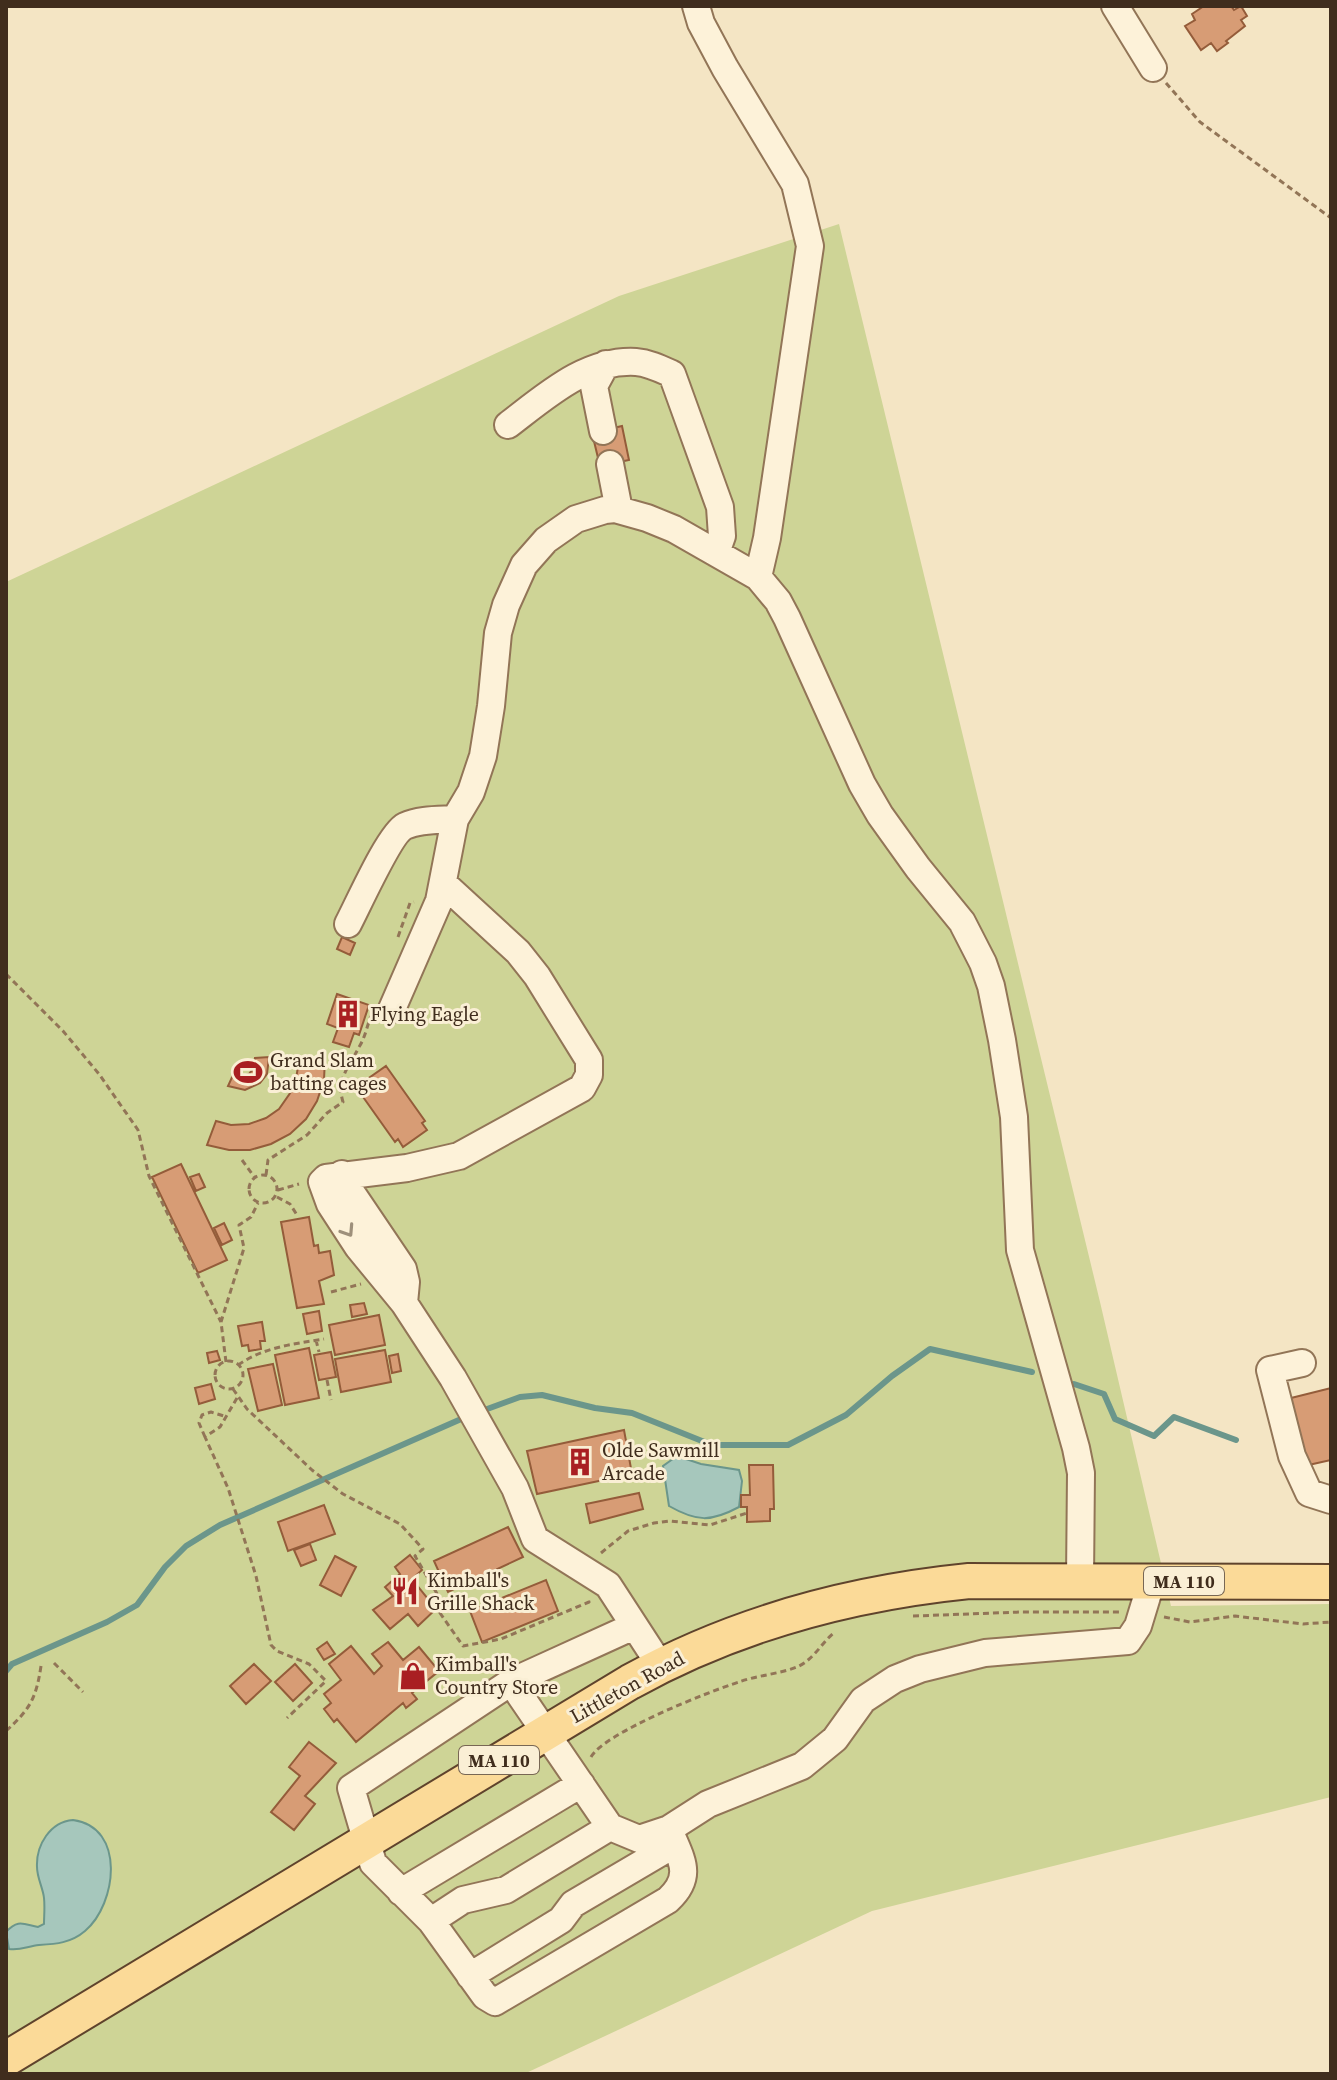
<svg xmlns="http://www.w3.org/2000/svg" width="1337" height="2080" font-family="'Source Serif 4',serif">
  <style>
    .green { fill: #ced496 }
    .water { fill: #a6c7bc; stroke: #6b968b; stroke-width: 2 }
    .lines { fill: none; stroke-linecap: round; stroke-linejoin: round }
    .stream { stroke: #6b968b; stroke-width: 6 }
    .building { fill: #d79c75; stroke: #945c3a; stroke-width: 2 }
    .minor-casing { stroke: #927557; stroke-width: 30 }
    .major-casing { stroke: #5f432c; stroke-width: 38 }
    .path { stroke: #927557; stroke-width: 3; stroke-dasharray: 6 4; stroke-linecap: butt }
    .minor { stroke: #fdf2d9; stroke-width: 26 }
    .major { stroke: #fbda98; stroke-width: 34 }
    .oneway { stroke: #9e907b }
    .labels { text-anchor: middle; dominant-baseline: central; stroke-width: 6; stroke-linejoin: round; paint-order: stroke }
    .shield { fill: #faefd5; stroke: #786754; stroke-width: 2 }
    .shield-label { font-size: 18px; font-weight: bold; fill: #402d1d }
    .poi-label { font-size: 20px; fill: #402d1d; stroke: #faefd5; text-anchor: start }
    .street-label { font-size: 20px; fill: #402d1d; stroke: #faefd5 }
  </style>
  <rect width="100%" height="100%" fill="#f4e5c4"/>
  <!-- green -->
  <path class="green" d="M839 224 1100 1302 1171 1606 1331 1604V1797L872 1911 524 2074H6V582L619 296Z"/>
  <!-- water -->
  <path class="water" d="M677 1456 701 1464 739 1470 742 1481 739 1507C711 1522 697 1522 669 1506L663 1466Z
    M73 1820C126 1827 117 1904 85 1931 71 1943 56 1944 39 1945 28 1946 20 1951 9 1949L6 1932C18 1919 23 1924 38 1927L44 1924C44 1916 45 1907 44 1898 43 1888 37 1878 37 1867 36 1845 50 1822 73 1820Z"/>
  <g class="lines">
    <!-- stream -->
    <path class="stream" d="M1074 1384 1104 1394 1115 1419 1154 1436 1174 1417 1236 1440
      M479 1412 520 1397 542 1395 595 1408 632 1413 712 1445H788L846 1415 892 1376 930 1349 1032 1372
      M6 1671 12 1664 107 1622 137 1605 165 1567 186 1546 220 1525 468 1416"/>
  </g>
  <!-- building -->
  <path class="building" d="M1204 6H1231L1234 10 1241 6 1247 16 1241 20 1245 26 1226 41 1228 43 1217 51 1211 43 1201 50 1185 26 1195 20 1192 14Z
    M622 426 629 460 600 466 592 433Z
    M342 937 355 943 350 955 337 949Z
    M337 994 369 1005 359 1035 354 1033 349 1047 333 1042 338 1028 327 1024Z
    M269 1057 267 1074 260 1083 245 1090 228 1086 234 1073 243 1076 249 1074 254 1068 255 1058Z
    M325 1058 324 1080 317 1101 306 1119 290 1134 271 1144 250 1150H229L207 1145 216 1121 231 1125 249 1124 266 1118 279 1109 295 1086 299 1060Z
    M386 1066 425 1121 422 1123 427 1130 403 1147 398 1139 395 1142 356 1087Z
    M181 1164 227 1260 198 1273 152 1177Z
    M199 1174 205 1187 196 1191 190 1177Z
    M309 1217 314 1246 318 1245 319 1253 330 1251 334 1275 319 1281 324 1304 297 1308 281 1222Z
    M224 1223 232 1240 222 1245 214 1228Z
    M364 1303 367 1314 352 1317 350 1305Z
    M319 1311 322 1331 307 1334 303 1314Z
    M379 1315 385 1345 335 1355 329 1325Z
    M262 1322 265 1341H260L261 1349 249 1351 248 1345 242 1346 238 1326Z
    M309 1348 319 1398 285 1405 275 1355Z
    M385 1350 391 1382 341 1392 335 1359Z
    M217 1351 220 1360 209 1363 207 1353Z
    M331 1352 336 1377 319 1380 314 1355Z
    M398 1354 401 1371 392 1373 389 1356Z
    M273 1364 282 1405 258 1411 248 1369Z
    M211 1384 215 1399 199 1404 195 1388Z
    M1331 1388V1460L1304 1466 1287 1399Z
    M624 1430 632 1474 537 1494 527 1451Z
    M749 1465H773L774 1509H770V1521L747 1522V1507H741V1495H750Z
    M639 1493 643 1509 590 1523 586 1504Z
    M324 1505 335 1534 288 1551 278 1522Z
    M508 1527 523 1557 448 1592 434 1561Z
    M310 1544 316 1560 301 1566 294 1550Z
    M410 1555 422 1570 412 1579 436 1609 418 1626 408 1614 390 1629 373 1610 393 1596 385 1587 400 1574 395 1567Z
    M335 1556 356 1567 341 1596 320 1585Z
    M546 1580 558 1611 482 1642 470 1611Z
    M327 1642 335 1654 324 1660 317 1649Z
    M388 1642 403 1660 419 1647 439 1671 412 1693 417 1699 406 1708 403 1703 356 1742 337 1719 334 1722 324 1709 331 1703 324 1694 341 1680 329 1664 351 1646 374 1674 382 1666 372 1654Z
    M254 1664 271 1681 246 1704 230 1686Z
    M295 1664 312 1683 293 1701 275 1682Z
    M309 1742 336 1763 305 1796 315 1804 294 1830 271 1812 300 1776 289 1767Z"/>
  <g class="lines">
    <defs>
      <path id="minor" d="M696 6 701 23 725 68 795 184 810 246 767 538 758 577
        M1115 6 1153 68
        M508 425C545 397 586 359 636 362 649 363 661 369 672 374L720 507 722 536 716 553
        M603 431 594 386 606 364
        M610 464 619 510
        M444 884 518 952 537 976 589 1060V1075L582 1088 459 1156 407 1168 326 1178 322 1182 330 1204 358 1247 404 1303 453 1378 515 1488 535 1539 608 1585 660 1665
        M348 924C358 905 390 833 405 826 420 819 439 820 455 819
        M392 1009 439 901 455 819 471 792 483 756 491 706 498 633 506 605 524 565 546 540 576 519 605 510 615 509 647 518 674 529 758 577 778 601 787 618 862 784 880 815 918 868 962 922 983 963 991 986 1002 1040 1014 1117 1020 1250 1076 1448 1081 1473 1080 1580
        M342 1174 351 1192 403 1269 406 1282 404 1303
        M1302 1363 1270 1370 1292 1456 1309 1493 1331 1500
        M511 1682 610 1827 506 1890 463 1900 431 1921 373 1863 351 1788Z
        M511 1682 634 1626
        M610 1827 639 1839 669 1829 708 1804 802 1766 835 1739 863 1700 895 1679 920 1669 985 1653 1128 1641 1138 1626 1152 1580
        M401 1892 581 1784
        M431 1921 485 1996 495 2002 668 1900C695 1875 680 1858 669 1829
        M470 1976 561 1920 573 1904 675 1844"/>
      <path id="major" d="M6 2059 630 1682C735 1624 849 1593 969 1581L1331 1582"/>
    </defs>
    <!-- minor casing -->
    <use href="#minor" class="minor-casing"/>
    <!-- major casing -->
    <use href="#major" class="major-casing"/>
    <!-- path -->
    <path class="path" d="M1166 83 1200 122 1331 218
      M398 937 410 903 414 902
      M6 974 63 1031 99 1074 138 1130 149 1176 221 1322
      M242 1160 255 1178
      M249 1189a14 14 0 1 1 28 0a14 14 0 1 1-28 0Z
      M266 1175 268 1160 307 1135 327 1113 343 1102C336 1079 349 1067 359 1047 365 1038 367 1026 371 1016
      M278 1190 299 1184
      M277 1197 290 1204 297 1215
      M331 1292 361 1284
      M316 1340 319 1352
      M215 1375a14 14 0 1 1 28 0a14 14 0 1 1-28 0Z
      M226 1362 221 1322 244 1248 239 1225 251 1217 258 1203
      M238 1365C264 1347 294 1344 324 1339
      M327 1380 331 1400
      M233 1389 247 1409 312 1470 343 1494 400 1524 423 1549 415 1556 446 1609 440 1613 463 1646 501 1639 589 1602 588 1599
      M237 1398 220 1427 205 1437 228 1488 256 1576 271 1645 277 1651 309 1664 326 1681 287 1718
      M205 1437 199 1423 202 1415 211 1412 227 1417
      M601 1553 628 1531 654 1523 670 1521 710 1525 747 1513
      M913 1616 1022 1612H1121
      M1164 1617 1190 1622 1235 1616 1303 1624 1331 1622
      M54 1663 83 1692
      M6 1731C30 1709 36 1699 41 1666
      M591 1757C604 1733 710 1691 739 1682 758 1675 781 1674 799 1666 815 1658 822 1642 835 1632"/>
    <!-- minor -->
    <use href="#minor" class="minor"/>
    <!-- major -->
    <use href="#major" class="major"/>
  </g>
  <!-- one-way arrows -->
  <defs><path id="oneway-chevron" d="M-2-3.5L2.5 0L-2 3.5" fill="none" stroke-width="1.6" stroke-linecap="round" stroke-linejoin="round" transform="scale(2)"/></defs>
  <use class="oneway" href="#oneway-chevron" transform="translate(348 1231) rotate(57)"/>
  <!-- icons -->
  <defs>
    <symbol id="building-bare" viewBox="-9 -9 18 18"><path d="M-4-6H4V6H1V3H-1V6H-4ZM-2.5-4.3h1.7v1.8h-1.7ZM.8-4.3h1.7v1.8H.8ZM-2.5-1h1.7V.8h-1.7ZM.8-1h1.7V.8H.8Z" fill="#a91f22" stroke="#faefd5" stroke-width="2.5" paint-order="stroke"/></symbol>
    <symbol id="stadium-bare" viewBox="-9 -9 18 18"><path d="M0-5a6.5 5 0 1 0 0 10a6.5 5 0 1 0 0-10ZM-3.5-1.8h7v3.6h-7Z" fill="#a91f22" stroke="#faefd5" stroke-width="2.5" paint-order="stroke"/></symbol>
    <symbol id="restaurant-bare" viewBox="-9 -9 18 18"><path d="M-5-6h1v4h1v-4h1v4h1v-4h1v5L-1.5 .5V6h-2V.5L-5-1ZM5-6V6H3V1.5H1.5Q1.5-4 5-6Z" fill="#a91f22" stroke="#faefd5" stroke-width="2.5" paint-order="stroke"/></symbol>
    <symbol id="shop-bare" viewBox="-9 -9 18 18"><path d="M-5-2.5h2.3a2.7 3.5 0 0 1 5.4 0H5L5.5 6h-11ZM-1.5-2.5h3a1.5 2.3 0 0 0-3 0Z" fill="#a91f22" stroke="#faefd5" stroke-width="2.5" paint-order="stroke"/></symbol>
  </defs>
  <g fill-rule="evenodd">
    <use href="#building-bare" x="328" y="994" width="40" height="40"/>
    <use href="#stadium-bare" x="228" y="1052" width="40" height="40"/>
    <use href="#building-bare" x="560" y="1442" width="40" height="40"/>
    <use href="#restaurant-bare" x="385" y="1571" width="40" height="40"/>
    <use href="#shop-bare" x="393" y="1656" width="40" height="40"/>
  </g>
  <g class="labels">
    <!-- shield labels -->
    <g class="shield">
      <rect x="1144" y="1567" width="80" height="28" rx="6"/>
      <rect x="459" y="1746" width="80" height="28" rx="6"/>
    </g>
    <g class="shield-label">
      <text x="1184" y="1581">MA 110</text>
      <text x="499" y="1760">MA 110</text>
    </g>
    <!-- poi labels -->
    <g class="poi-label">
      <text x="370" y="1014">Flying Eagle</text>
      <text x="270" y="1060">Grand Slam<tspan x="270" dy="23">batting cages</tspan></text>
      <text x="602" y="1450">Olde Sawmill<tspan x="602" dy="23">Arcade</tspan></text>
      <text x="427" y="1580">Kimball's<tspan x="427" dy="23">Grille Shack</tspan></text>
      <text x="435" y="1664">Kimball's<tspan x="435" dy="23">Country Store</tspan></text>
    </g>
    <!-- street labels -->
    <g class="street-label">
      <text transform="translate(627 1687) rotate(-29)">Littleton Road</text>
    </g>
  </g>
  <!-- border -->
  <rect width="1337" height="2080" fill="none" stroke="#402d1d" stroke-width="16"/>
</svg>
